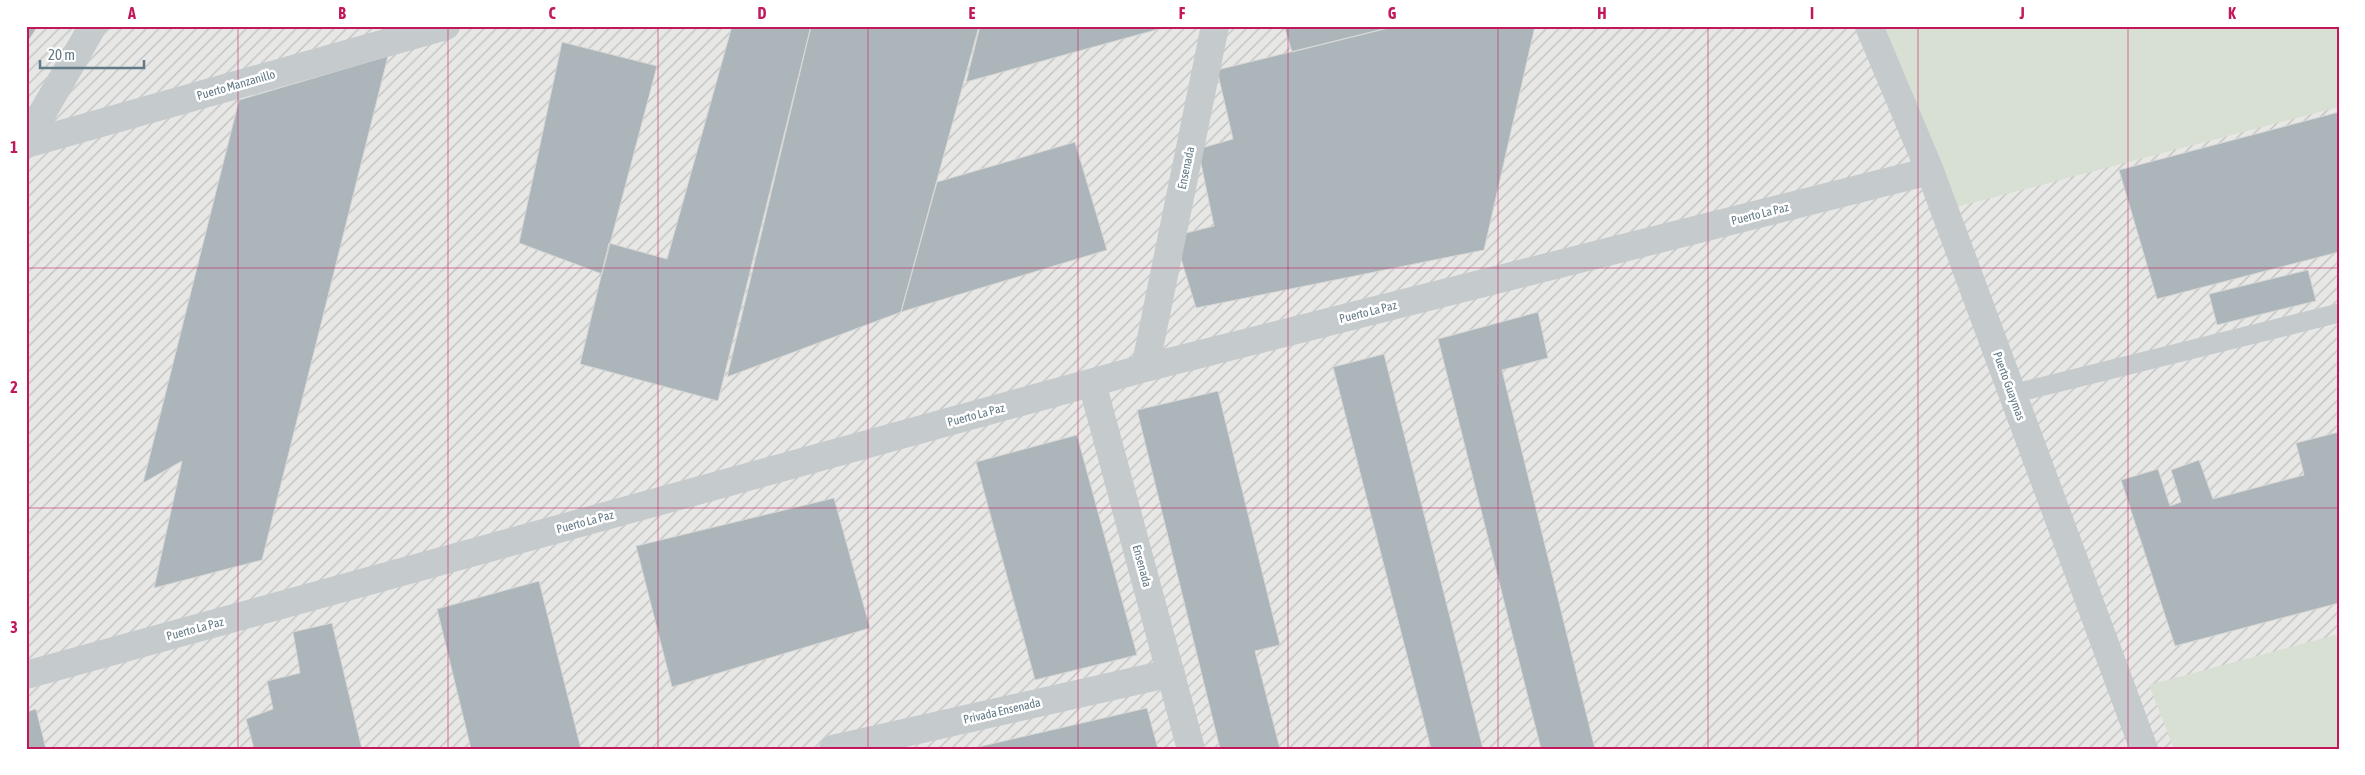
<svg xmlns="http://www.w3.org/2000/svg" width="2365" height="775" font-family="'Asap Condensed',sans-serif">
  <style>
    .industrial { fill: url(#industrial-furrows) }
    .grass { fill: #d8dfd3 }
    .building { fill: #acb6ba; stroke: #d7d7d5 }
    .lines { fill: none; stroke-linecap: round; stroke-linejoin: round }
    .lane { stroke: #c5cacc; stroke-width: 19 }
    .street { stroke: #c5cacc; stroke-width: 28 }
    .grid { fill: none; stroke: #c2185b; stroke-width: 1; stroke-opacity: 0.55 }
    .labels { text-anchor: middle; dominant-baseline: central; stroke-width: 5; stroke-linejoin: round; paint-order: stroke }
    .street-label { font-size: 12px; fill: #627986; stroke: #fff }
    .neatline { fill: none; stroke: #c2185b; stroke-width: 2 }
    .grid-label { font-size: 16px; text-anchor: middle; font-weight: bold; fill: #c2185b }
  </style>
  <defs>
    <pattern id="industrial-furrows" width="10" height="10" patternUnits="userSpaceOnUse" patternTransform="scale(1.25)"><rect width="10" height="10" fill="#e7e7e5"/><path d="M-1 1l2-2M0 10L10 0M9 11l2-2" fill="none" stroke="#bfc0bf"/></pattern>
  </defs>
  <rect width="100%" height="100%" fill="#f6f6f2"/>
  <!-- industrial -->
  <path class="industrial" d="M26 26H2339V749H26Z"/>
  <!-- grass -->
  <path class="grass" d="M1869 26H2339V107L1945 210Z
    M2339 634V749H2174L2149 685Z"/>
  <!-- building -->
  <path class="building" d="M26 26H38L26 44Z
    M732 26H811L718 401 580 364 609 243 667 259Z
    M811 26H979L901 312 727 377Z
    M980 26H1170L966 82Z
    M1284 26H1396L1292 52Z
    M1396 26H1535L1484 250 1196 308 1174 236 1214 226 1198 149 1233 139 1217 70Z
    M562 42 657 66 602 274 519 243Z
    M388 56 262 560 154 588 182 461 143 483 239 100Z
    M2339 112V252L2157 299 2119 170Z
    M1075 142 1107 250 901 312 937 182Z
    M2308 270 2316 301 2217 325 2209 294Z
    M1538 312 1548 358 1502 370 1595 749H1541L1438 339Z
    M1384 354 1483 749H1431L1333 367Z
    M1218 391 1280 645 1255 651 1280 749H1220L1137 410Z
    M2339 432V603L2175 646 2121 480 2158 469 2170 506 2181 502 2171 470 2199 460 2213 499 2304 475 2296 443Z
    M1077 435 1137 655 1035 680 976 462Z
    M834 498 870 628 672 687 636 546Z
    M539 581 581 749H471L437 609Z
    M332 623 362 749H254L246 719 273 709 267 681 300 673 293 632Z
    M1147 708 1158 749H969Z
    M36 709 46 749H26V712Z"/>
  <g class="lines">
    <!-- lane -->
    <path class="lane" d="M2012 394 2339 313"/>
    <!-- street -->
    <path class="street" d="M1869 26 1930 171 2144 749
      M26 141 93 26
      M26 144 446 26
      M1145 368 1215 26
      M1092 383 1191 749
      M26 675 1145 368 1930 171
      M833 749 1171 673"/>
  </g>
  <!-- grid -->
  <path class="grid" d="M238 26V749M448 26V749M658 26V749M868 26V749M1078 26V749M1288 26V749M1498 26V749M1708 26V749M1918 26V749M2128 26V749M26 268H2339M26 508H2339"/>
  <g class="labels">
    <!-- street labels -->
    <g class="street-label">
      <text transform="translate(236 85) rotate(-16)">Puerto Manzanillo</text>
      <text transform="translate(1186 168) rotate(-78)">Ensenada</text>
      <text transform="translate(1760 214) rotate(-14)">Puerto La Paz</text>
      <text transform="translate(1368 312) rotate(-14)">Puerto La Paz</text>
      <text transform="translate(2009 386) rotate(70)">Puerto Guaymas</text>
      <text transform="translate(976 415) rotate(-15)">Puerto La Paz</text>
      <text transform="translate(585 522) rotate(-15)">Puerto La Paz</text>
      <text transform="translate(1142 566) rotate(75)">Ensenada</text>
      <text transform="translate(195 629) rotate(-15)">Puerto La Paz</text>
      <text transform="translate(1002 711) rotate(-13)">Privada Ensenada</text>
    </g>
  </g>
  <!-- border -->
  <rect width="2365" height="775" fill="none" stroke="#ffffff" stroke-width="55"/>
  <!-- scale -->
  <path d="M40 60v8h104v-8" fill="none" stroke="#627986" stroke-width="2.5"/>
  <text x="48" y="60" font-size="15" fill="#627986" stroke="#ffffff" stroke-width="4" paint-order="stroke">20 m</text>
  <rect x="28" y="28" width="2310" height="720" class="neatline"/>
  <g class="grid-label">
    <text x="132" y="19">A</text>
    <text x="342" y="19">B</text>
    <text x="552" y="19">C</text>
    <text x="762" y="19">D</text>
    <text x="972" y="19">E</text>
    <text x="1182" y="19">F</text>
    <text x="1392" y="19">G</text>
    <text x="1602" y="19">H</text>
    <text x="1812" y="19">I</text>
    <text x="2022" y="19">J</text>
    <text x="2232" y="19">K</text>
    <text x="14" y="153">1</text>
    <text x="14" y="393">2</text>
    <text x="14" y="633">3</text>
  </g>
</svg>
